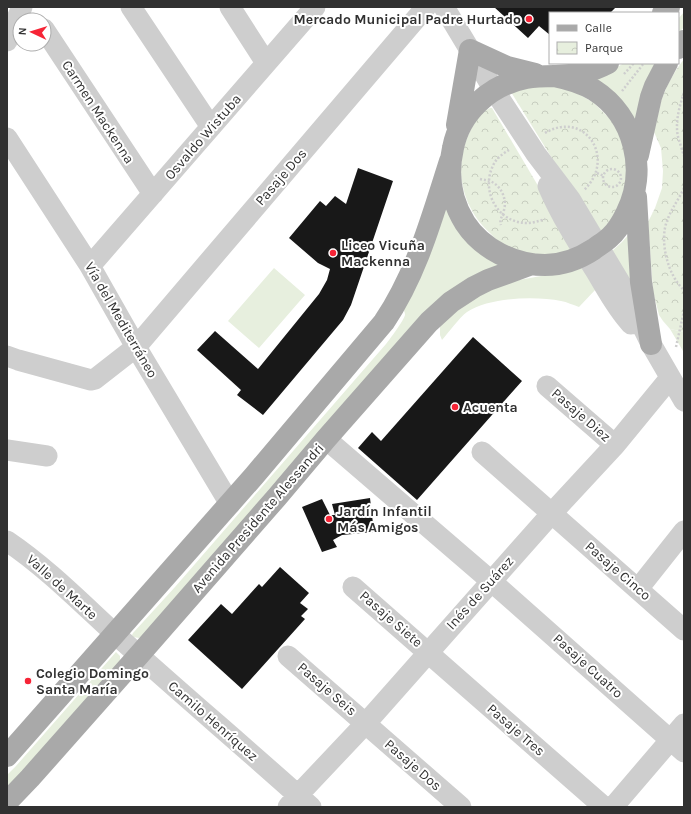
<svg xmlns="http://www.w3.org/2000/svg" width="691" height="814" font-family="Karla,sans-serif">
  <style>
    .grass { fill: #e7efde }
    .park { fill: url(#park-crowns) }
    .building { fill: #181818 }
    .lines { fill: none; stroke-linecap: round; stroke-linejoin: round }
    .path { stroke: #cecece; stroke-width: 2.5; stroke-dasharray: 2 2; stroke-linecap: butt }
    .minor { stroke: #cecece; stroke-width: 21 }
    .major { stroke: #a9a9a9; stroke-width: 22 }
    .poi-dot { fill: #f62436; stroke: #fff; stroke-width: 1.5 }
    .labels { text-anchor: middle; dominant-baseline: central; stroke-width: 4; stroke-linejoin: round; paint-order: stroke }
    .poi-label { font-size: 14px; font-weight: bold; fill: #313131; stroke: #fff; text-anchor: start }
    .street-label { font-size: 14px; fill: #313131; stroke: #fff }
  </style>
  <defs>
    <pattern id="park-crowns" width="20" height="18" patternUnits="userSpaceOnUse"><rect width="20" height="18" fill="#e7efde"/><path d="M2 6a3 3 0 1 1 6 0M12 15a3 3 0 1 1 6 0" fill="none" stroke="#c7cdbf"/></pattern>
  </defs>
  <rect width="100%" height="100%" fill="#fff"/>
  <!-- grass -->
  <path class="grass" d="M684 12V27L678 34V19Z
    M624 63H658L636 127 589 78 609 72Z
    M445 195 503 263 490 270 141 637 139 638 133 637 132 635 133 633 175 587 386 344C390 339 404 320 405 315 405 312 404 311 403 309Z
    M631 232 632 286 611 252 622 242Z
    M580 267 583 268 596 289 579 307C573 305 567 302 561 301 536 296 490 297 467 312 459 318 449 332 442 340L440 335V324L469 299 508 282 552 274Z
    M274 268 305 295 259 348 228 321Z
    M670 329 684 332V353L683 351Z
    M116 652 120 656V662L7 789V775L16 766Z"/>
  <!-- park -->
  <path class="park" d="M684 59V332L670 329 663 321 659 315 656 303 653 292 651 263 648 222 655 208 662 188 663 171 661 148 654 132 661 101 667 86 676 70Z
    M531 87H559L574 91 594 103 614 123 630 158 627 197 600 236 511 92Z
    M490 108H492L550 206 574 251C566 253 541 258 535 257 529 256 523 252 518 250 512 248 506 246 501 243 497 241 493 236 490 233 463 209 453 170 468 136 472 126 479 113 490 108Z"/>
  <!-- building -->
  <path class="building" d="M494 7H616L610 13H550V35L539 26 528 38Z
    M358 168 393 181 351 305 343 320 263 415 237 395 241 390 197 350 215 331 258 369 319 294 327 280 330 269 318 263 289 238 320 201 326 206 335 196 346 204Z
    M473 337 522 381 417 500 358 448 372 432 381 441Z
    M370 498 374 532 342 535 333 540 337 547 322 552 302 507 322 499 330 515H335L332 504Z
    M280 567 309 593 300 603 308 609 301 616 305 619 242 689 188 640 221 604 232 614 259 584 262 587Z"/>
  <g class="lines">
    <!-- path -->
    <path class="path" d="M624 74 634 63
      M622 91 644 63
      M684 93C679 107 675 123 678 137 680 143 682 150 684 156
      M545 133C585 109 617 159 584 190
      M509 150C504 153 498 157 495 162 479 188 496 223 527 223 533 223 539 221 545 219
      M603 178a9 9 0 1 1 18 0a9 9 0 1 1-18 0Z
      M597 173 604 176
      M480 179C484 180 488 180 492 182 502 187 507 200 504 210 503 216 499 219 501 225
      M684 188C679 199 671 209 667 221 659 241 668 276 684 290
      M676 347 684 311"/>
    <!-- minor -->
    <path class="minor" d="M131 7 211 127
      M230 7 266 63
      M444 7 494 90 536 154 558 183 570 199 625 291 651 344 684 401
      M44 29 153 194
      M7 41 22 7
      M7 138 90 266 136 347 230 504
      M548 186C561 216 578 243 595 270 606 288 616 308 631 324
      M90 266 315 7
      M7 356 18 360 91 380 95 379 136 347 426 7
      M547 386 615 445
      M326 439 491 581 684 752
      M7 450 47 456
      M482 452 684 630
      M7 541C50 570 86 608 124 642 186 698 249 751 311 807
      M353 587 604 807
      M638 589 684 531
      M288 656 461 807
      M288 807 298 795 366 723 552 513 615 445 670 378
      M613 807 684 724"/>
    <!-- major -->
    <path class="major" d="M663 13 669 7
      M678 48 684 41
      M554 76C569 79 582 83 594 90 635 116 648 171 626 214 622 222 617 231 610 237 605 242 599 245 594 249 579 259 563 265 545 265 514 265 482 249 465 223 450 199 447 174 453 148 460 112 490 85 526 78 536 76 545 76 555 76 574 76 591 72 608 63
      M457 125 470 50 507 67 535 74
      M638 155 651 97 655 86 667 63
      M636 197 641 282 651 344
      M7 756 254 476 384 322C417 273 432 217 450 161
      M7 802 30 778 139 655 277 497 326 439 429 322 451 302 474 287 488 280 532 264"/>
  </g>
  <!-- markers -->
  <g class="poi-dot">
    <circle cx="529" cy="19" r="4"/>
    <circle cx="333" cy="253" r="4"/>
    <circle cx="455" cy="407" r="4"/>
    <circle cx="329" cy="519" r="4"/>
    <circle cx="28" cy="681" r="4"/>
  </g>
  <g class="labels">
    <!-- poi labels -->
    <g class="poi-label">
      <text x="521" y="19" text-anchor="end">Mercado Municipal Padre Hurtado</text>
      <text x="341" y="245">Liceo Vicuña<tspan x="341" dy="16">Mackenna</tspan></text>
      <text x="463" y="407">Acuenta</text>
      <text x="337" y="511">Jardín Infantil<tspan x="337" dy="16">Más Amigos</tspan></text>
      <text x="36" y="673">Colegio Domingo<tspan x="36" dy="16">Santa María</tspan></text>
    </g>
    <!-- street labels -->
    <g class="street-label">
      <text transform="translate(98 112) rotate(57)">Carmen Mackenna</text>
      <text transform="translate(203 137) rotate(-49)">Osvaldo Wistuba</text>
      <text transform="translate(281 177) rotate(-49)">Pasaje Dos</text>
      <text transform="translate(121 320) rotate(60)">Vía del Mediterráneo</text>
      <text transform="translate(581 415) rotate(41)">Pasaje Diez</text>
      <text transform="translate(258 518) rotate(-49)">Avenida Presidente Alessandri</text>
      <text transform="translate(618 571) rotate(41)">Pasaje Cinco</text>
      <text transform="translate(62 587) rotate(42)">Valle de Marte</text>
      <text transform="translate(480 593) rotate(-48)">Inés de Suárez</text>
      <text transform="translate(391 619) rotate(41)">Pasaje Siete</text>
      <text transform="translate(588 666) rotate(42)">Pasaje Cuatro</text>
      <text transform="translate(327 689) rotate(41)">Pasaje Seis</text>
      <text transform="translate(213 721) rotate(41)">Camilo Henríquez</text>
      <text transform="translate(516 730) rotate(41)">Pasaje Tres</text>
      <text transform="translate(413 765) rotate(41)">Pasaje Dos</text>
    </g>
  </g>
  <!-- border -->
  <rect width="691" height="814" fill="none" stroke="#313131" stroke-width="16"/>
  <!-- legend -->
  <rect x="549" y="12" width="130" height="52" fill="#ffffff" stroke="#adadad"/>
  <rect x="557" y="25" width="20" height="6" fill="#a9a9a9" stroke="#adadad"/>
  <text x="585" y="32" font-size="12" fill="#313131">Calle</text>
  <rect x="557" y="42" width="20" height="12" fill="url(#park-crowns)" stroke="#adadad"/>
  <text x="585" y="52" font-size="12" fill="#313131">Parque</text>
  <!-- north arrow -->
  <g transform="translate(32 32) rotate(274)"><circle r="19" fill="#ffffff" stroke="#adadad"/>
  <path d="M0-3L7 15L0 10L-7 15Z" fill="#f62436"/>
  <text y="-6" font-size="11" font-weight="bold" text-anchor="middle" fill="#313131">N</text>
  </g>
</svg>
